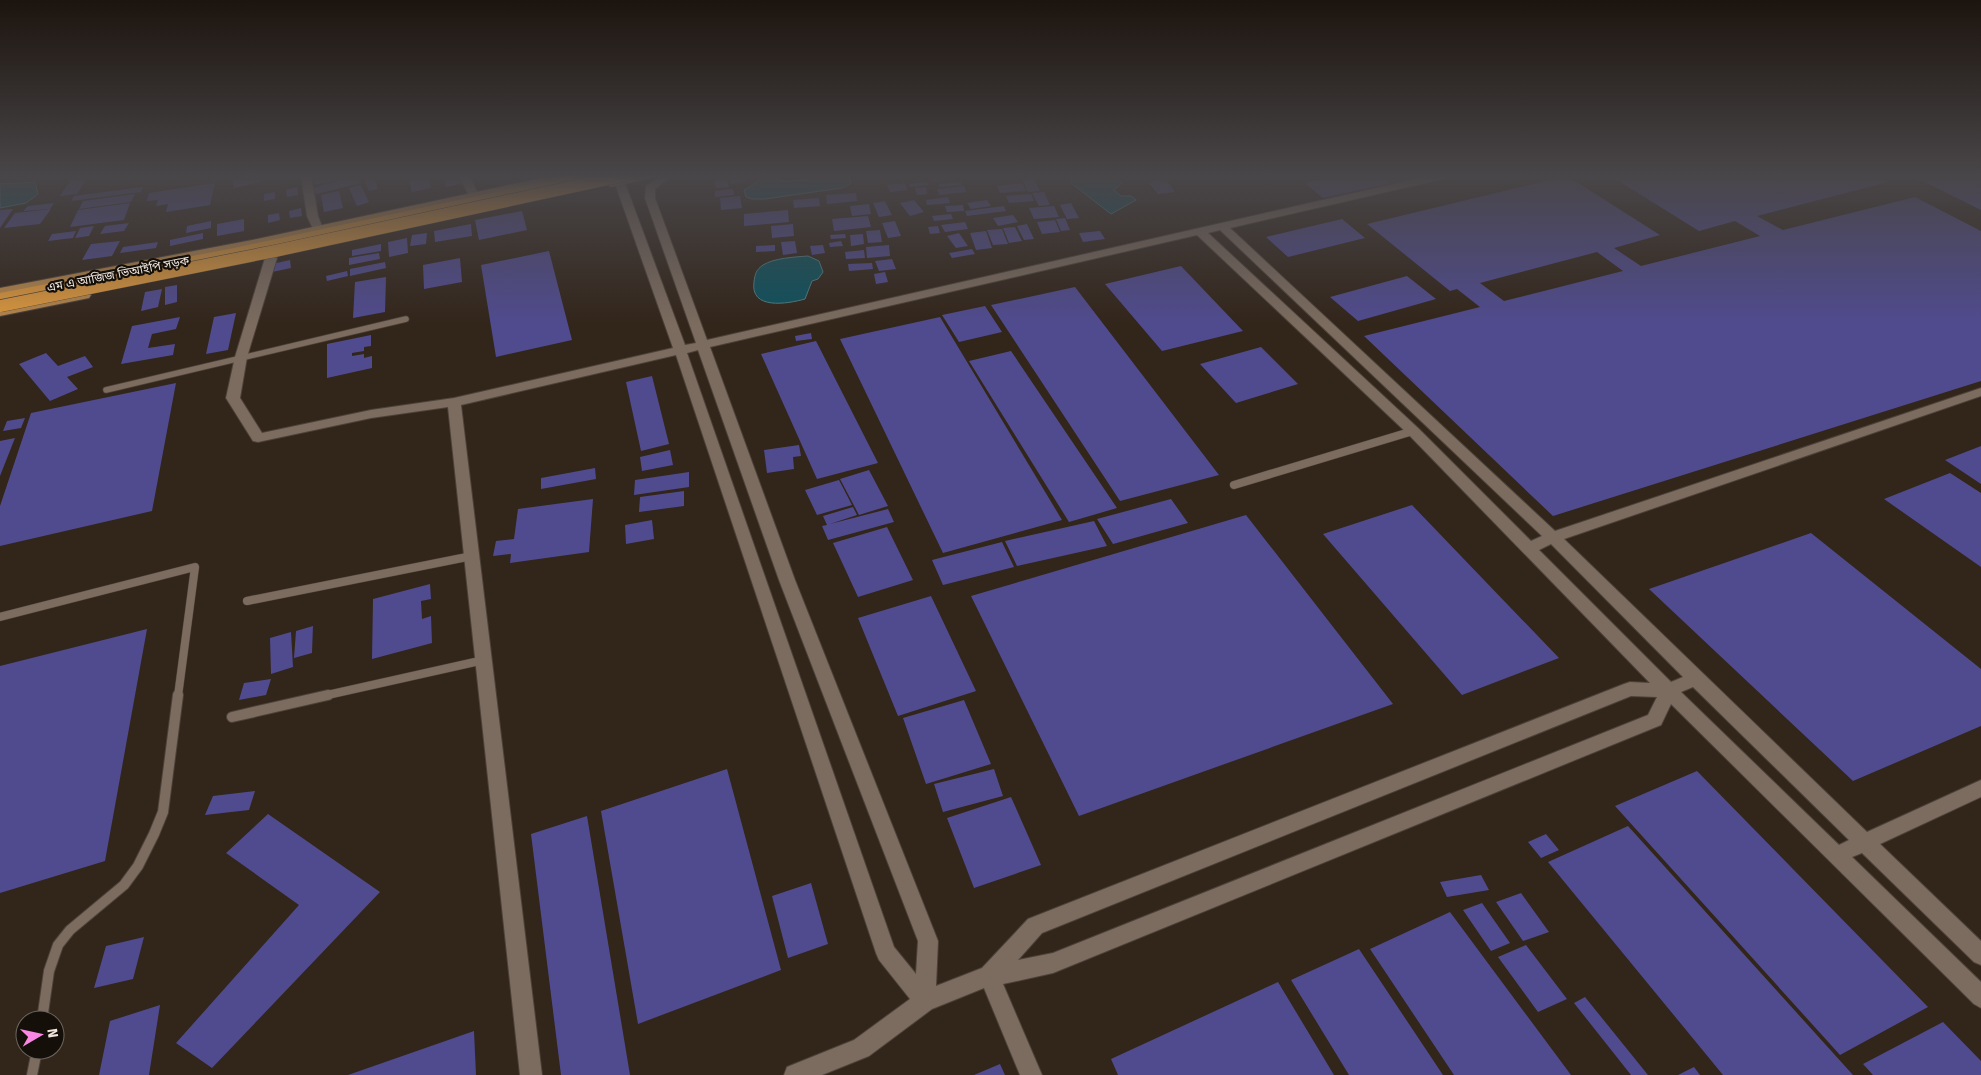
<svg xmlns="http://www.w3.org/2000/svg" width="1981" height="1075" font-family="'Fira Sans','Noto Sans Bengali',sans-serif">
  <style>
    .water { fill: #0c515d; stroke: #507e84 }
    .building { fill: #504b8f; fill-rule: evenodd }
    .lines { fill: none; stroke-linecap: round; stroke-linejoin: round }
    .lane-far2-casing { stroke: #4d4239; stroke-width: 7 }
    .lane-far1-casing { stroke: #4d4239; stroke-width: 9 }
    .lane-casing { stroke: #4d4239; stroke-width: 12 }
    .street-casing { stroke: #4d4239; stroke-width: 2 }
    .primary-casing { stroke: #4d4239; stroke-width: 2 }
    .highway-casing { stroke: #4d4239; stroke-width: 2 }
    .lane-far2 { stroke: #7c6c5f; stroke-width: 5.5 }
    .lane-far1 { stroke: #7c6c5f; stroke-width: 8 }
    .lane { stroke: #7c6c5f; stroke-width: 10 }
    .street { fill: #7c6c5f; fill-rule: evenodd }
    .primary { fill: #b6864b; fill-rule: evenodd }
    .highway { fill: #dd983d; fill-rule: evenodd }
    .highway-bridge-casing { stroke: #4d4239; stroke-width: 13; stroke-linecap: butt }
    .highway-bridge { stroke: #dd983d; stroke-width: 12 }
    .labels { text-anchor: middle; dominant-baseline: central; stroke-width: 4.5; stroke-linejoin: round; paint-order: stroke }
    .far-street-label { font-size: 12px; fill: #f0e7df; stroke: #150f0a }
  </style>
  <rect width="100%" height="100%" fill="#32251a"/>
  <!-- water -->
  <path class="water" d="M811 175H850L851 177 850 184 842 188 765 199H752L746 197 744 190 765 177 776 176 778 180 783 182 808 179Z
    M1070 175H1114L1122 183 1114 190 1121 196H1131L1136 200 1111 214 1071 183Z
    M35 182 38 194 26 203 0 208V184Z
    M808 256 819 261 823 272 818 279 812 281 805 299C787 304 750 310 754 282 755 274 756 270 763 265 774 258 795 257 808 256Z"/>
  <!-- building -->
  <path class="building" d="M74 175H89L77 194 60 196Z
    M251 175H260L261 182 234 188 232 180Z
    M312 175H340L341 179 315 185Z
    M363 175H373L378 189 369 191Z
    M408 175H428L431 188 412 192Z
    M444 175H461L464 183 446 187Z
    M727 175H744L747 181 731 184Z
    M930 175H947L948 180 931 182Z
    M1142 175H1172L1173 178 1144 180Z
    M1221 175H1241L1244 178 1228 181Z
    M1342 175H1425V176L1323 198 1305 183Z
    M1609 175H1875L1888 182 1757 216 1783 230 1915 197 1981 231V381L1553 516 1364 336 1480 307 1457 289 1450 291 1367 224 1567 176 1660 235 1614 248 1641 266 1760 236 1735 221 1699 231ZM1597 252 1623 271 1504 301 1480 283Z
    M1911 175H1981V210Z
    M358 176 361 183 316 194 313 188Z
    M1033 177 1040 191 1028 192 1022 179Z
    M727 179 729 187 716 188 714 181Z
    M1166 179 1175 192 1158 194 1148 182Z
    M928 182 929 185 910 187 909 184Z
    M961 182 962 185 939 187V184Z
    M215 183 210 205 166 212 168 204 156 206 158 200 147 201 149 193Z
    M905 183 907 190 890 192 887 185Z
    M1022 183 1026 191 1000 193 997 186Z
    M361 185 369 202 357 206 349 188Z
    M964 186 966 192 939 195 937 189Z
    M143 187 141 192 71 201 74 196Z
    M297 187 298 195 287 197 286 190Z
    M926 187 927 194 917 195 915 188Z
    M733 189 734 195 715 197V191Z
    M339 191 343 208 324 212 321 195Z
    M275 192V199L264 201V194Z
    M1044 192 1050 205 1039 206 1032 193Z
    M856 193 857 201 827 204 826 195Z
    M135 194 131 202 79 209 83 201Z
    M1031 194 1034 201 1009 203 1006 196Z
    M740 196 742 208 721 210 720 198Z
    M948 197 950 203 927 205 926 200Z
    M819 198 820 206 794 208 793 200Z
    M914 200 924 212 910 216 900 203Z
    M987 200 991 206 971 209 967 203Z
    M885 201 892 215 879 217 873 203Z
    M54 203 50 209 23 211 28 206Z
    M130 203 124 220 70 227 78 210Z
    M1071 203 1079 218 1067 219 1060 205Z
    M869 204 871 214 852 216 850 206Z
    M963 205 964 211 947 212 945 206Z
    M1004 206 1006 211 967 216 965 211Z
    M1054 206 1059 217 1034 219 1029 208Z
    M301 208 302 216 290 218 289 211Z
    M13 209 0 228V210Z
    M51 209 40 224 4 228 15 213Z
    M788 210 789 222 744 226V214Z
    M522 211 527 230 479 240 475 220Z
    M279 213 280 220 268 223V215Z
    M951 214 953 219 934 221 932 216Z
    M1013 215 1018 222 998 226 993 218Z
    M868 216 871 227 834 231 832 219Z
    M1065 218 1070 230 1061 231 1056 219Z
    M244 219V231L217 236V224Z
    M1342 219 1365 238 1288 257 1266 237Z
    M1055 220 1060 232 1042 234 1037 222Z
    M211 221V228L186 233 187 226Z
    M895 221 901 236 888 238 882 223Z
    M965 222 968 229 945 232 941 225Z
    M129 223 124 231 100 234 105 226Z
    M471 224 472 236 435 242 434 231Z
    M793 224 794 236 772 238 771 226Z
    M1027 224 1034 239 1024 240 1017 226Z
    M94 226 89 236 75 238 80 228Z
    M938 226 940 233 930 234 928 227Z
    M1015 227 1022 241 1009 243 1003 228Z
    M1002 229 1008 244 993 245 987 230Z
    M880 230 882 242 868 243 866 231Z
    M76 231 73 238 48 241 52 234Z
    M986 231 992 248 976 250 970 233Z
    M1100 231 1105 239 1083 242 1079 233Z
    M203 233V239L170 246V240Z
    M427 233 426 244 410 246 412 235Z
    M959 233 968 246 956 248 947 236Z
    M845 234 846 238 831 239 830 235Z
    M863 234 864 244 851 246 850 235Z
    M407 238 408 253 389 257 388 242Z
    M120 241 112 256 82 260 91 244Z
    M795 241 797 253 783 255 781 242Z
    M841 241 843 246 830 247 829 243Z
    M158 242 156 248 120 253 123 247Z
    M381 244V251L352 256V250Z
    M775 245V251L756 252V246Z
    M823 245 825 253 812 255 810 246Z
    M889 245 890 256 867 258 866 247Z
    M972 249 975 254 952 258 949 253Z
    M864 250 865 258 846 259 845 252Z
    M549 251 572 340 496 357 481 265Z
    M379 253 380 259 349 265V258Z
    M460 258 462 282 424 289 423 265Z
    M892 259 896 269 879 271 875 261Z
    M290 260 291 268 272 272V264Z
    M385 262 386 268 350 276V269Z
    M872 263 873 269 849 271 848 264Z
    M1181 266 1243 331 1162 351 1105 284Z
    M347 271 348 276 327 281 326 276Z
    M885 272 888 282 876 284 874 274Z
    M1407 276 1436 299 1358 321 1330 297Z
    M386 277 385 312 353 318 355 282Z
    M177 285V302L165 305V287Z
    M1075 287 1219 475 1120 501 991 305Z
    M162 289 158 307 141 311 145 292Z
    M985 306 1002 332 959 342 942 315Z
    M236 313 228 350 206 354 214 317Z
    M180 317 176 329 152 334 148 348 175 344 173 355 121 364 132 326Z
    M940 317 1062 520 943 553 840 339Z
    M811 333 812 339 796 341 795 336Z
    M371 335V346L364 347V351L352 353V356L364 354V358L372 356V368L327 378V344Z
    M816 341 878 463 817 479 761 354Z
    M1261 347 1298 384 1236 403 1200 364Z
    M1011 351 1117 508 1069 522 969 361Z
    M46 353 58 366 85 356 93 367 67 377 78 389 50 401 19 364Z
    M652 376 669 444 641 451 626 382Z
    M176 383 152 511 0 546V506L31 413Z
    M25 418 21 428 3 431 7 421Z
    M15 438 0 476V441Z
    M799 445 801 456 793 457 794 469 767 473 764 450Z
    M1981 446V484L1945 460Z
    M670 450 673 465 642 471 640 457Z
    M595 468 596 479 541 489V478Z
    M869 470 888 506 859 515 840 479Z
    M689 472V487L634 495 635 480Z
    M1950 473 1981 493V567L1884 499Z
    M839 480 852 505 817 515 805 490Z
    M684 491V506L639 512 640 497Z
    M593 499 589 552 510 563 511 554 493 556 496 541 514 539 518 509Z
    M1171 499 1188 523 1113 544 1097 519Z
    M1412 505 1559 658 1462 695 1323 534Z
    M853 507 857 515 830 524 888 509 894 522 828 540 822 526 827 525 823 516Z
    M1246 515 1393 704 1079 816 971 596Z
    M652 520 654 539 626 544 625 525Z
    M1094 521 1107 546 1017 566 1005 541Z
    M887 527 913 580 858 597 833 543Z
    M1811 533 1981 669V726L1853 781 1649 589Z
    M1002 542 1014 567 943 585 932 560Z
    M430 584 431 599 421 601 422 619 431 616 432 643 372 659 373 599Z
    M931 596 976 691 898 716 858 618Z
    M313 626 312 653 294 658 296 631Z
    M147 629 105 861 0 893V666Z
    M291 632 293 667 271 674 270 638Z
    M271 679 266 695 239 700 244 683Z
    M964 700 991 764 926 784 903 718Z
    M727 769 781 970 638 1024 601 811Z
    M994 769 1003 796 943 812 934 784Z
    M1697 771 1928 1007 1840 1055 1615 806Z
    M255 791 249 810 205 815 213 796Z
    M1011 797 1041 865 974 888 947 818Z
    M268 814 380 892 212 1068 176 1043 299 905 226 853Z
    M587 816 630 1075H561L531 834Z
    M1628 826 1853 1075H1723L1548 862Z
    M1546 834 1559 850 1541 858 1528 842Z
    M1481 875 1489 890 1447 897 1440 882Z
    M811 883 828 944 788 958 772 896Z
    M1521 893 1549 932 1523 941 1496 902Z
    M1482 903 1510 943 1491 951 1463 910Z
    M1450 912 1571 1075H1454L1370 949Z
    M144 937 133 979 94 988 106 946Z
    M1526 945 1567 999 1538 1012 1498 957Z
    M1359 949 1443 1075H1349L1291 980Z
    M1278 982 1334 1075H1118L1111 1059Z
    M1585 997 1648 1075H1631L1574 1003Z
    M160 1005 149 1075H99L110 1021Z
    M1943 1022 1981 1061V1075H1873L1863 1064Z
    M474 1031 476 1075H348Z
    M1000 1064 1005 1075H974Z
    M1694 1067 1700 1075H1678Z"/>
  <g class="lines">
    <defs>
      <path id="lane-far2" d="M106 390 406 319"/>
      <path id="lane-far1" d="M1234 485 1413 431
        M247 601 472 556
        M0 617 195 567 178 696
        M323 696 484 660"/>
      <path id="lane" d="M232 717 328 695
        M42 1020 49 971 58 945 70 930 124 885 138 866 154 834 163 812 178 695
        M32 1075 37 1050"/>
      <path id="street" d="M301 175H311L318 216 323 229 322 231H314L307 216Z
        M459 175H469L479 196 478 198H470Z
        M612 175H622L685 345 696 343 645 198 646 186 661 175H673L655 189V198L707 340 1433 175H1452L1447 178 1230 228 1555 531 1981 388V396L1564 539 1867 832 1981 780V797L1880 844 1981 941V965L1974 962 1862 853 1852 857 1981 982V1008L1974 1004 1671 704 1661 725 1053 973 1003 984 1042 1075H1020L984 988 932 1009 869 1056 822 1075H784L787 1067 854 1040 910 999 879 960 876 953 676 355 461 405 542 1075H520L448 407 371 418 258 442 253 441 226 398 235 357 265 258 271 255 277 258 247 357 240 398 262 433 371 410 454 398 673 348ZM1220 230 1542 536 1531 541 1418 428 1208 233ZM1197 235 1408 434 1650 683 1630 682 1624 684 1028 919 982 968 936 986 938 941 795 580 710 347ZM698 350 779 580 918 941 916 974 894 947 687 353ZM1551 544 1683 677 1671 682 1539 550ZM1693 687 1849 840 1839 845 1681 692ZM1631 696 1657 697 1648 715 1053 953 1018 960 1042 933Z"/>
      <path id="primary" d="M556 175H577L572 178 257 245 0 296V288L257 239Z
        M636 175H656L655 177 611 187 606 184 607 182Z
        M85 291 91 295 89 298 0 316V308Z"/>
      <path id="highway" d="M575 175H596L591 178 234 254 0 301V293L234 248Z"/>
    </defs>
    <!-- lane-far2 casing -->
    <use href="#lane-far2" class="lane-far2-casing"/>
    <!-- lane-far1 casing -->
    <use href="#lane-far1" class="lane-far1-casing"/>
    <!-- lane casing -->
    <use href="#lane" class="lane-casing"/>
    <!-- street casing -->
    <use href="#street" class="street-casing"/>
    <!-- primary casing -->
    <use href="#primary" class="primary-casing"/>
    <!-- highway casing -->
    <use href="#highway" class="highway-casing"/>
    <!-- lane-far2 -->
    <use href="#lane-far2" class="lane-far2"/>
    <!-- lane-far1 -->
    <use href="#lane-far1" class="lane-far1"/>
    <!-- lane -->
    <use href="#lane" class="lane"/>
    <!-- street -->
    <use href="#street" class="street"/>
    <!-- primary -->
    <use href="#primary" class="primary"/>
    <!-- highway -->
    <use href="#highway" class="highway"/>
    <defs>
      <path id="highway-bridge" d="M0 306 275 251 627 175"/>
    </defs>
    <!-- highway-bridge casing -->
    <use href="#highway-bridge" class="highway-bridge-casing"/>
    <!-- highway-bridge -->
    <use href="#highway-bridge" class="highway-bridge"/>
  </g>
  <!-- sky -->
  <linearGradient id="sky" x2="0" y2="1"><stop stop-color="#1c140e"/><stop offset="0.54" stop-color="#494649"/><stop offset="1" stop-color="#494649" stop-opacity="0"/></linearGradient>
  <rect width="1981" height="326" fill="url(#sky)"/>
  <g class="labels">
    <!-- far-street labels -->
    <g class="far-street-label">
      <text transform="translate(118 274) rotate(-11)">এম এ আজিজ ভিআইপি সড়ক</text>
    </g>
  </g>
  <!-- north arrow -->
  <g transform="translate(40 1035) rotate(81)"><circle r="24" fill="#150f0a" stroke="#6d655f"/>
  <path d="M0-4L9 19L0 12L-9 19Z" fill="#fb87e5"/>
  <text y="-8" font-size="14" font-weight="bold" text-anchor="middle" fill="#f0e7df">N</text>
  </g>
</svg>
